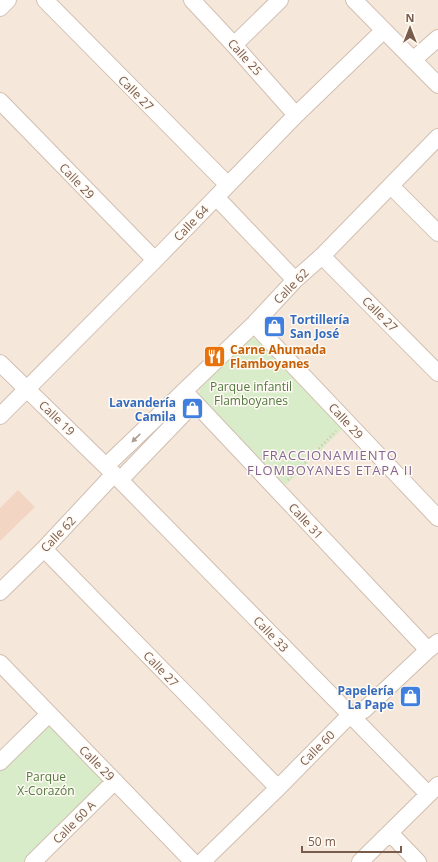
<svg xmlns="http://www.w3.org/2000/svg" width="438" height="862" font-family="'Open Sans',sans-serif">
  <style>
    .residential { fill: #f5e8da }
    .green { fill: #d8ecc9 }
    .building { fill: #f3d5c3 }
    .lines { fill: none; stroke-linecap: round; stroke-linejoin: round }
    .minor-casing { stroke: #d1beb0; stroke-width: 18 }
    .path { stroke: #d9b8a5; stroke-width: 2.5; stroke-dasharray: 1 3; stroke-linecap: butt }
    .minor { stroke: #fff; stroke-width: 16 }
    .oneway { fill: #af9d94 }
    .labels { text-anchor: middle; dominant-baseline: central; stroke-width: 3; stroke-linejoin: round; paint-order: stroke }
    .street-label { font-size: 12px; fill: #7a5c4d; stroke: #fffaf3 }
    .shop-label { font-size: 12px; font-weight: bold; fill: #366cbe; stroke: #fffaf3; text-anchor: end }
    .food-label { font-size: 12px; font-weight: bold; fill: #c56008; stroke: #fffaf3; text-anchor: start }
    .park-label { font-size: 12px; fill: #537a41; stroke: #fffaf3 }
    .neighbourhood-label { font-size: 13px; letter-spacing: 1px; fill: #846695; stroke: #fffaf3 }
  </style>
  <rect width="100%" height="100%" fill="#fdf6ec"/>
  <!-- residential -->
  <path class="residential" d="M0 0H438V862H0Z"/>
  <!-- green -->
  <path class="green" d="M249 337 256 339 343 428 286 485 200 402 199 383Z
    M49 716 114 781 32 862H0V764Z"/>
  <!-- building -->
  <path class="building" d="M18 490 35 507 0 541V508Z"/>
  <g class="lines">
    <defs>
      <path id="minor" d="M45 0 228 185
        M192 0 234 45 296 115
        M354 0 438 85
        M0 8 8 0
        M234 45 280 0
        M413 60 438 38
        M0 101 155 260
        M391 186 438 233
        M216 197 295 280
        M322 256 438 373
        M254 324 438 518
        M0 363 114 474 428 794
        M184 391 428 650
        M0 416 155 260 296 115 383 31
        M106 466 254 324 295 280 322 256 438 137
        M120 480 194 403
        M44 549 278 788
        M0 592 44 549 114 474
        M0 663 193 862
        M0 762 49 714
        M390 833 418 862
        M33 862 115 781
        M202 862 278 788 345 720 364 710 428 650 438 642
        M360 862 438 785"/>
    </defs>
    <!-- minor casing -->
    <use href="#minor" class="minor-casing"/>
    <!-- path -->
    <path class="path" d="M288 480 336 431"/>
    <!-- minor -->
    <use href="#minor" class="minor"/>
  </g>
  <!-- one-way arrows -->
  <defs><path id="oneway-solid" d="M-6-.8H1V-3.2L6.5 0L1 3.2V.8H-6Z"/></defs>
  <use class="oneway" href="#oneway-solid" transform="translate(136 438) rotate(136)"/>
  <!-- icons -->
  <defs>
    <symbol id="shop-square" viewBox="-11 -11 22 22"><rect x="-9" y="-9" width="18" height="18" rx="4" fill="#3f7fe0" stroke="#fffaf3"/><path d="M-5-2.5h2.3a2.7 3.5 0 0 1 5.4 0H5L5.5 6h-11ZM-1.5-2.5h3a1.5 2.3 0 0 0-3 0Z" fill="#fff"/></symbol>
    <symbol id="restaurant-square" viewBox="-11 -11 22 22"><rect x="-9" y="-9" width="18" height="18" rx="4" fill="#e8710a" stroke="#fffaf3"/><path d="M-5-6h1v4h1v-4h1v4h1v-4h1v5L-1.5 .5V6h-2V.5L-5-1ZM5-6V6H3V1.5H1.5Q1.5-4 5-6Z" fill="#fff"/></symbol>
  </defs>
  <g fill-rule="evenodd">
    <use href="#shop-square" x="262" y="314" width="25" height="25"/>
    <use href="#restaurant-square" x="202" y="344" width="25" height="25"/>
    <use href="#shop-square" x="180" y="396" width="25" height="25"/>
    <use href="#shop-square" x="398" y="684" width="25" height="25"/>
  </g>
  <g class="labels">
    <!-- street labels -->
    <g class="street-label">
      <text transform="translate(245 57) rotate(48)">Calle 25</text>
      <text transform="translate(136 93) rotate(45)">Calle 27</text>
      <text transform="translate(77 181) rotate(46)">Calle 29</text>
      <text transform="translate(191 223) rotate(-46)">Calle 64</text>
      <text transform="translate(291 286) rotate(-45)">Calle 62</text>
      <text transform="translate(380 314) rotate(45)">Calle 27</text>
      <text transform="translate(57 418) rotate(44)">Calle 19</text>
      <text transform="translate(346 421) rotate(47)">Calle 29</text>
      <text transform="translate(306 521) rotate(47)">Calle 31</text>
      <text transform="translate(58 534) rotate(-46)">Calle 62</text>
      <text transform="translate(271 634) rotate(46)">Calle 33</text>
      <text transform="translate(161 669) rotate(46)">Calle 27</text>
      <text transform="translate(317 748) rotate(-45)">Calle 60</text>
      <text transform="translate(97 763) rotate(45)">Calle 29</text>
      <text transform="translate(74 822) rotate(-45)">Calle 60 A</text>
    </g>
    <!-- shop labels -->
    <g class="shop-label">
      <text x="290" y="319" text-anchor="start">Tortillería<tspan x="290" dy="14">San José</tspan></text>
      <text x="176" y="402">Lavandería<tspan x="176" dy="14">Camila</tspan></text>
      <text x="394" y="690">Papelería<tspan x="394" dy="14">La Pape</tspan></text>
    </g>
    <!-- food labels -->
    <g class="food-label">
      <text x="230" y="349">Carne Ahumada<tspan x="230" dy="14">Flamboyanes</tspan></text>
    </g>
    <!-- park labels -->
    <g class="park-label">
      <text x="251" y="386">Parque infantil<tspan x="251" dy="14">Flamboyanes</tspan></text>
      <text x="46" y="776">Parque<tspan x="46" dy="14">X-Corazón</tspan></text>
    </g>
    <!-- neighbourhood labels -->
    <g class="neighbourhood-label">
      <text x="330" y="455">FRACCIONAMIENTO<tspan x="330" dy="15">FLOMBOYANES ETAPA II</tspan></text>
    </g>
  </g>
  <!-- north arrow -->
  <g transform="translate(410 28)" stroke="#fffaf3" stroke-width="3" paint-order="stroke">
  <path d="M0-3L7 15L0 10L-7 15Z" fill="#7a5c4d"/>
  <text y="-6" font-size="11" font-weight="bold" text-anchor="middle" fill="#7a5c4d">N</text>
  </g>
  <!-- scale -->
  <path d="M302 846v6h99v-6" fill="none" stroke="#7a5c4d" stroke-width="2"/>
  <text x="308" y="846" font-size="12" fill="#7a5c4d" stroke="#fffaf3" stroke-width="3" paint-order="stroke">50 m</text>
</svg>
